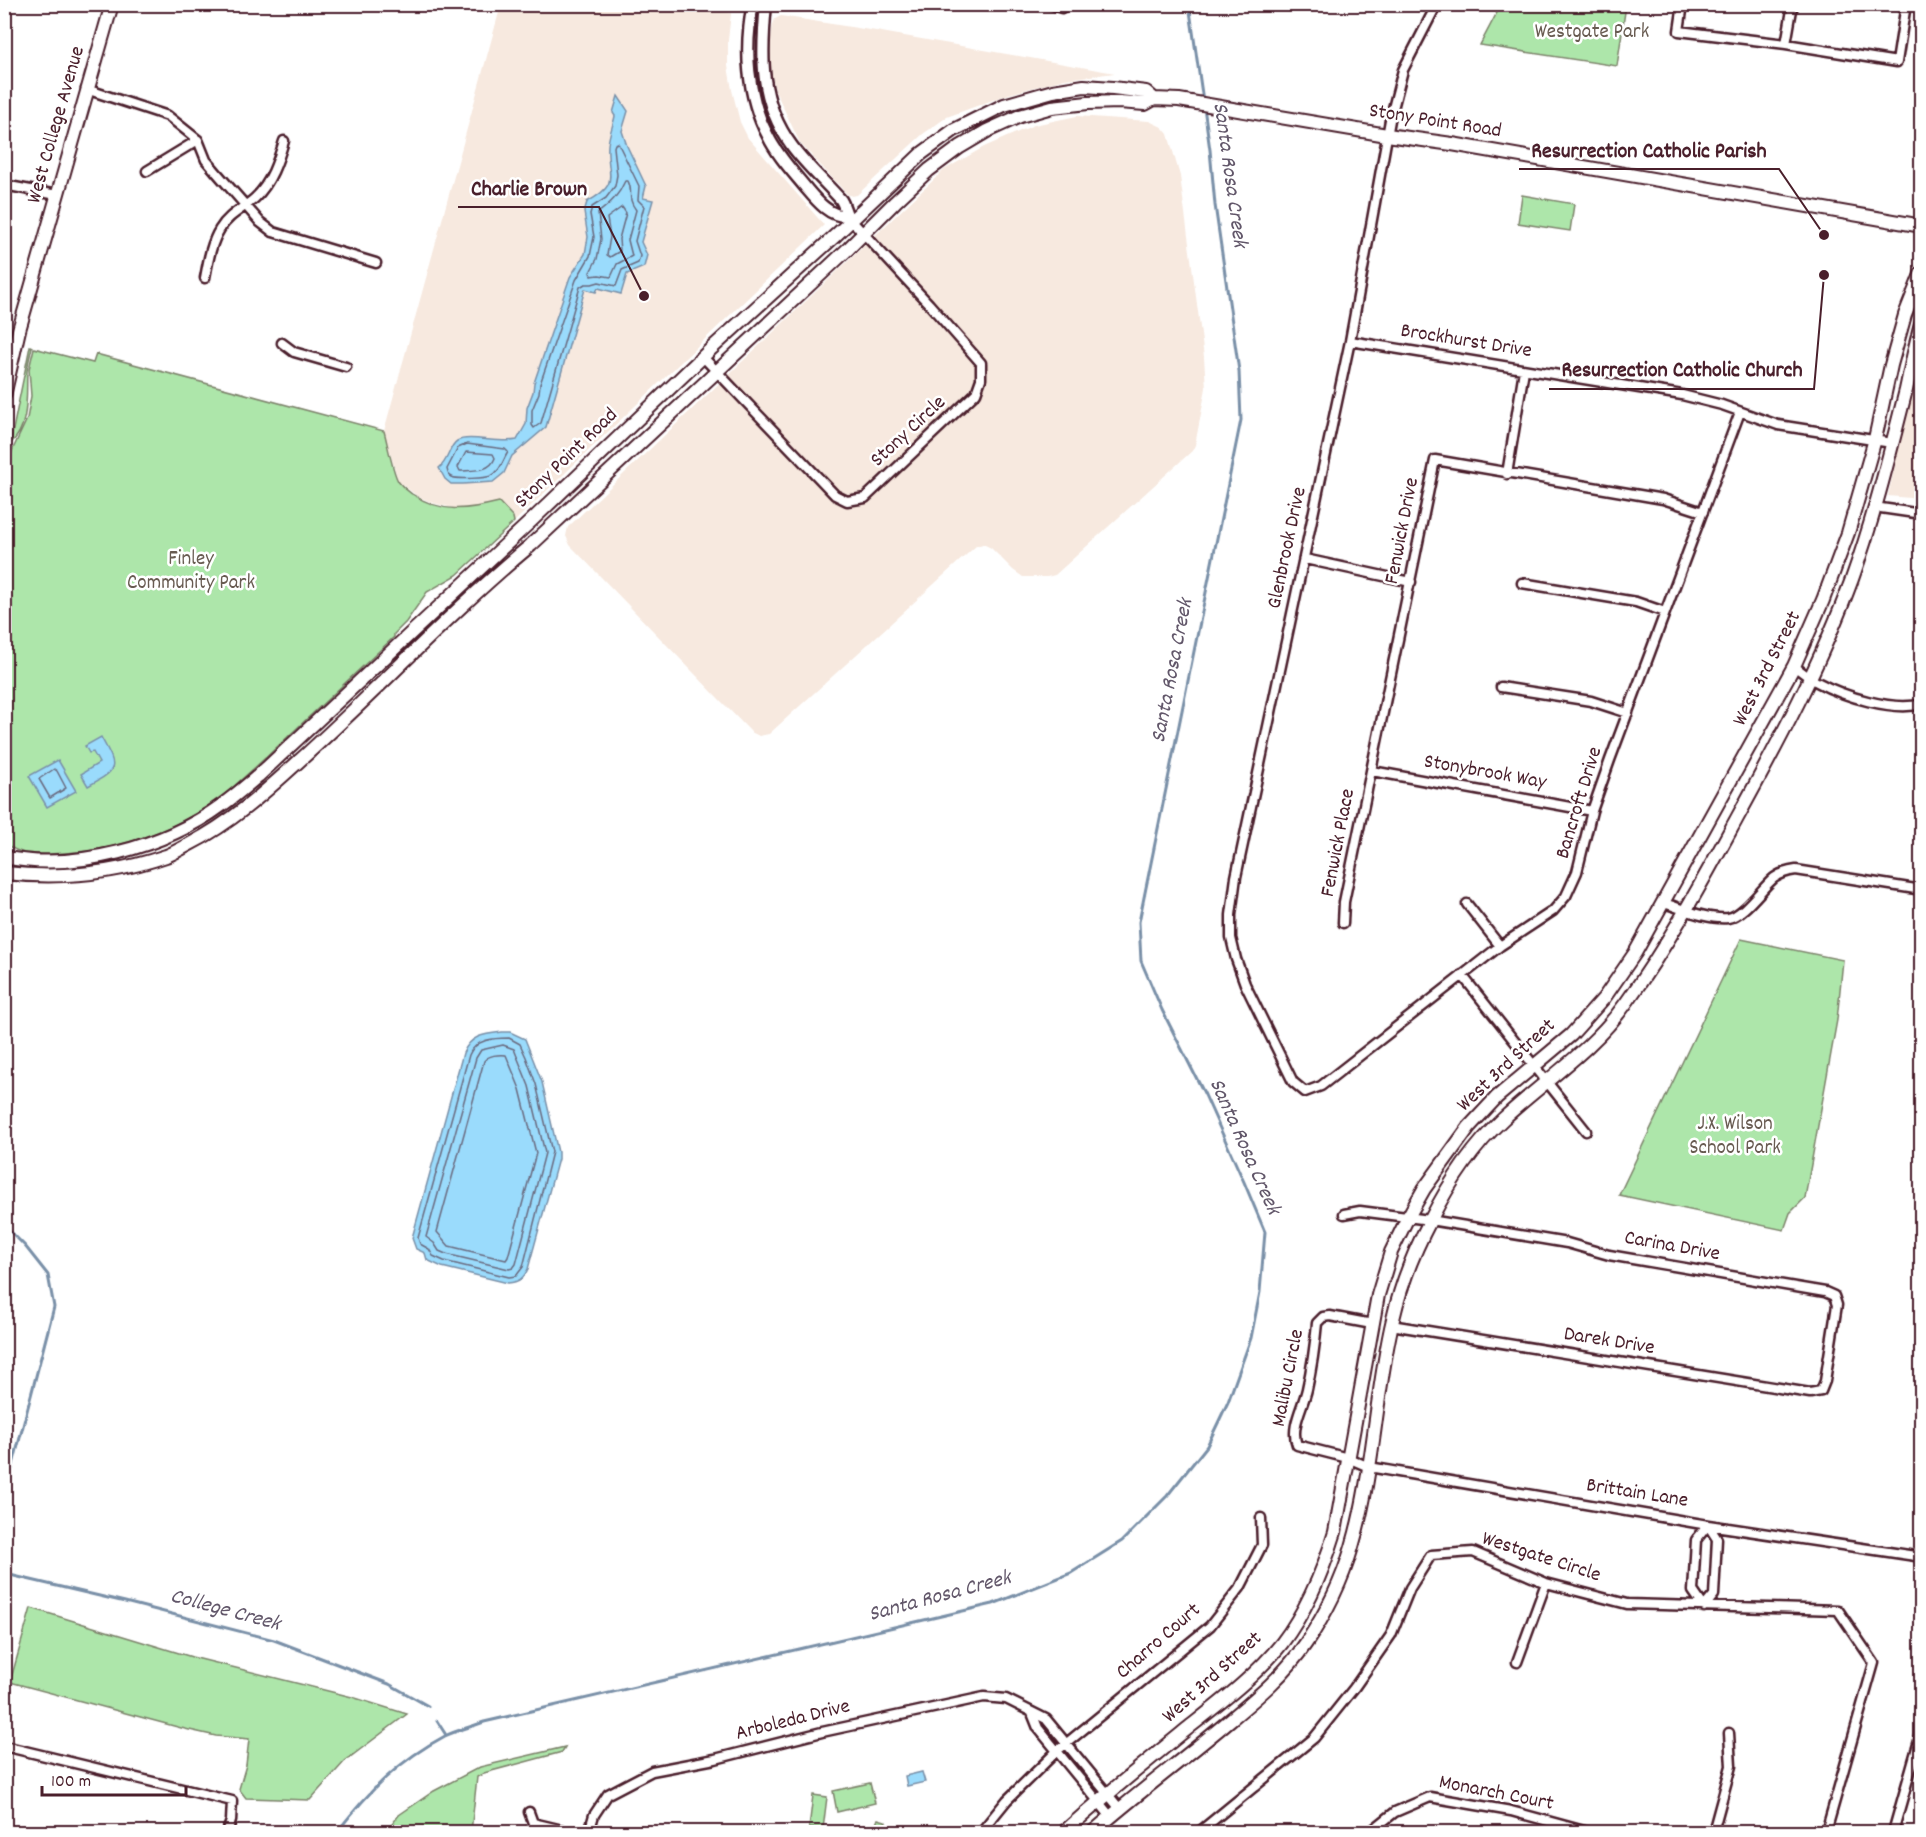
<svg xmlns="http://www.w3.org/2000/svg" width="1926" height="1837" font-family="Dekko,sans-serif">
  <style>
    .built { fill: #f7e9df }
    .green { fill: #ade6aa; stroke: #7c826a; stroke-width: 1.5 }
    .water { fill: #9adbfc; stroke: #7a90a8; stroke-width: 1.5 }
    .lines { fill: none; stroke-linecap: round; stroke-linejoin: round }
    .shore { stroke: #6a6a7f; stroke-width: 1.5 }
    .stream { stroke: #7a90a8; stroke-width: 3 }
    .minor-casing { stroke: #4a1f2b; stroke-width: 13 }
    .tertiary-casing { stroke: #4a1f2b; stroke-width: 15 }
    .secondary-casing { stroke: #4a1f2b; stroke-width: 16 }
    .minor { stroke: #fff; stroke-width: 8 }
    .tertiary { stroke: #fff; stroke-width: 10 }
    .secondary { stroke: #fff; stroke-width: 12 }
    .labels { text-anchor: middle; dominant-baseline: central; stroke-width: 5; stroke-linejoin: round; paint-order: stroke }
    .park-label { font-size: 21px; fill: #685b51; stroke: #fff }
    .street-label { font-size: 21px; fill: #4a1f2b; stroke: #fff }
    .water-label { font-size: 22px; font-style: italic; fill: #62576a; stroke: #fff }
    .leader { fill: none; stroke: #4a1f2b; stroke-width: 2 }
    .callout-dot { fill: #4a1f2b; stroke: #fff; stroke-width: 2 }
    .callout-label { font-size: 22px; text-anchor: middle; font-weight: bold; fill: #4a1f2b; stroke: #fff; stroke-width: 5; stroke-linejoin: round; paint-order: stroke }
  </style>
  <rect width="100%" height="100%" fill="#fff"/>
  <filter id="ink" filterUnits="userSpaceOnUse"><feTurbulence type="fractalNoise" baseFrequency=".0167" numOctaves="2"/><feDisplacementMap in="SourceGraphic" scale="12" xChannelSelector="R" yChannelSelector="G"/><feConvolveMatrix kernelMatrix="1 2 1 2 8 2 1 2 1" color-interpolation-filters="sRGB"/></filter>
  <g filter="url(#ink)">
    <!-- built -->
    <path class="built" d="M687 4 731 13 728 40V66L732 90 740 122 748 138 824 225 514 522 513 517 499 502 483 507 457 509 433 503 417 496 398 481 384 431 501 5Z
      M781 16 876 31 1115 73 1065 79 1009 94 947 117 923 134 857 195 852 196 847 194 800 143 775 90 770 66 769 50 773 24 775 19Z
      M1077 116 1149 121 1162 127 1168 134 1180 176 1204 357 1206 388 1195 445 1192 451 1055 575 1047 577H1023L1013 570 991 548 983 544 976 546 769 734 759 736 751 732 570 545 566 536 568 527 944 170 984 147 1034 125Z
      M1921 350V499L1888 496 1911 393Z"/>
    <!-- green -->
    <path class="green" d="M1501 5H1626L1617 66 1480 45Z
      M1522 195 1574 204 1570 231 1518 223Z
      M30 346 32 347C30 355 28 363 27 371 26 394 30 427 10 444Z
      M34 348 93 363 96 354 384 431C387 442 393 473 398 481 401 486 408 491 412 494 442 514 467 510 499 502L513 517 514 522 457 575 427 592 406 622 394 634V637C361 668 327 700 294 731 274 750 254 769 233 787 188 825 126 850 66 853 45 854 21 858 5 843V478L12 451 27 419 31 396 29 369Z
      M1741 939 1843 960 1837 1020 1805 1198 1790 1213 1784 1230 1619 1195Z
      M31 1608 192 1657 352 1697 407 1714 345 1761 310 1800 246 1798 239 1789 246 1765 249 1739 216 1736 185 1729 10 1682Z
      M565 1747 562 1752 484 1773 477 1777 471 1832H386L399 1815 434 1791 480 1767Z
      M870 1783 875 1803 837 1812 833 1791Z
      M813 1795 827 1797 823 1829 809 1828Z
      M878 1819 885 1821 892 1829 889 1832H876V1824Z"/>
    <!-- water -->
    <path class="water" d="M618 96 628 111 622 131 627 146 646 186 643 198 653 200 641 242 647 255 644 267 627 274 621 294 598 288 596 292 585 289 546 427 512 456 504 473 493 482 463 484H451L445 479 439 468C449 460 449 446 457 441 468 434 500 444 517 440L526 424 527 408 533 392 534 383 570 277 585 254 588 237 584 212 587 202C622 183 606 176 608 145 609 134 613 126 615 116L613 113Z
      M101 737C118 768 119 769 88 786L81 774 99 763 93 752 89 753 85 746Z
      M58 760 76 791 47 807 29 776Z
      M502 1032H510L525 1039 542 1082 558 1152V1159L528 1269C523 1279 519 1282 508 1283L442 1267 427 1260 425 1253 416 1249 412 1238 463 1053C471 1035 484 1034 502 1032Z
      M922 1772 925 1782 907 1786 905 1776Z"/>
    <g class="lines">
      <!-- shore -->
      <path class="shore" d="M618 143 639 186 638 200 644 206 635 241 640 256 638 263 622 270 616 286 599 282 592 284H585L580 287 541 423 534 428 532 425V410L539 393 540 384 576 280 590 256 594 237 590 214 592 207 606 198 615 186 617 175 614 147 615 144Z
        M625 181H628C634 192 626 197 636 210L628 240 632 256 617 264 611 277 599 275 591 276 590 272 597 259 601 239 598 213C611 203 619 195 625 181Z
        M622 207 626 213 619 239 620 251 610 257 607 255 610 237 607 218Z
        M467 444 505 449 508 452C503 460 500 472 491 476 486 478 457 480 452 477 448 475 448 473 447 469L458 448Z
        M466 452 493 454 495 458C490 472 474 470 460 471L458 467Z
        M54 769 57 771 66 788 50 798 39 779Z
        M509 1038 520 1044 526 1057 536 1084 552 1152 523 1267 516 1276 509 1277 444 1261 433 1256 429 1249 420 1244 418 1238 469 1055C476 1039 493 1038 509 1038Z
        M503 1045 514 1049 529 1086 545 1153 516 1264 513 1268 509 1269 446 1254 439 1251 434 1243 426 1237 476 1058 481 1050Z
        M506 1055 520 1089 536 1153 508 1257 506 1260 449 1246 437 1232 484 1061C488 1055 499 1054 506 1055Z"/>
      <!-- stream -->
      <path class="stream" d="M1189 4 1203 101
        M4 1225 25 1246 48 1275 54 1307 4 1499
        M4 1571 14 1576 125 1602 274 1640 389 1684 428 1706
        M437 1721 446 1735
        M337 1832C369 1791 398 1761 445 1736 457 1730 471 1727 484 1722L993 1604 1071 1573 1122 1541 1167 1496 1207 1446 1228 1402 1251 1338 1260 1292 1265 1232 1244 1182 1205 1095 1162 1010 1141 961 1139 922 1241 420 1239 371 1215 205 1210 150 1204 107"/>
      <defs>
        <path id="minor" d="M1050 4 1061 8 1068 4
          M1437 4 1403 70 1390 120 1350 341 1236 877 1231 915V938L1236 959 1245 984 1293 1082 1305 1092 1321 1086 1500 946 1553 911 1566 896 1577 872 1592 811 1610 760 1740 412
          M1683 4 1679 31 1786 44 1897 62 1906 4
          M1786 44 1793 4
          M86 89 168 116 198 140 206 160 217 173 260 222 273 232 376 263
          M147 171 198 140
          M4 185 57 195
          M205 278C208 262 211 243 220 229 229 214 243 209 255 198 271 183 278 161 284 141
          M1350 341 1682 395 1722 405 1778 425 1892 443
          M282 343 294 352 346 367
          M703 357 835 495 847 501 865 498 976 393 981 379V363L929 304 851 220
          M1507 474 1524 370
          M1874 507 1922 514
          M1305 559 1411 582
          M1522 583 1636 602 1665 612
          M1794 666C1802 672 1809 678 1817 682 1843 696 1893 712 1922 704
          M1501 687 1591 701 1628 713
          M1372 771 1592 811
          M1664 903C1683 909 1708 920 1728 918 1743 916 1762 888 1774 878 1781 873 1788 871 1796 870L1922 890
          M1467 904 1500 946
          M1343 923 1344 902 1435 460 1663 499 1703 512
          M1462 975 1586 1131
          M1344 1214 1360 1211 1430 1220 1567 1243 1609 1255 1825 1292 1834 1296 1837 1305 1825 1381 1821 1391 1810 1393 1391 1325
          M1372 1324 1330 1316 1323 1317 1317 1323C1315 1345 1312 1367 1307 1389 1303 1407 1290 1427 1297 1445L1348 1458 1369 1467 1708 1525 1922 1557
          M1708 1525 1717 1539 1714 1595 1704 1607 1693 1591 1696 1540Z
          M1517 1662 1546 1583
          M1032 1713 1038 1728 1111 1817
          M4 1746 232 1801 231 1821 227 1832
          M529 1812 533 1823 571 1832
          M589 1832 594 1815 608 1794 652 1771 715 1759 822 1732 984 1697 1006 1699 1046 1719 1120 1809
          M981 1832 1007 1800 1057 1751 1210 1626 1240 1588 1262 1545 1261 1518
          M1199 1832 1314 1738 1354 1688 1391 1635 1410 1588 1431 1555 1473 1552 1546 1583 1627 1604 1838 1610 1874 1663 1826 1832
          M1370 1832 1395 1812 1430 1797 1511 1811 1588 1832
          M1713 1832 1731 1766 1729 1733
          M1893 1832 1922 1730"/>
        <path id="tertiary" d="M753 4C744 47 747 97 768 136 777 155 793 172 806 188 817 201 829 216 846 216
          M766 4C761 56 759 101 792 146 806 165 825 182 841 200 845 206 845 214 850 219"/>
        <path id="secondary" d="M1154 99 1179 100 1387 135 1452 144 1922 226
          M4 396 19 330 112 4
          M4 857C74 872 165 847 222 805 235 796 246 786 258 776L531 521 712 348 836 235 921 154 954 130 1004 105 1053 91 1084 86 1113 88 1146 92 1154 99 1145 104 1119 102 1088 103 1052 107 1020 116 987 131 960 147 929 170 895 202 849 248 531 545C449 613 377 691 298 762 264 793 231 823 190 844 182 848 174 853 166 856 114 874 59 879 4 873
          M1064 1832C1104 1796 1145 1763 1187 1729 1220 1703 1256 1676 1282 1643 1307 1610 1323 1571 1335 1532L1378 1295 1391 1252 1408 1217 1424 1189 1469 1127 1497 1097 1571 1035 1604 998 1635 953 1794 666 1823 600 1848 533 1861 488 1875 439 1891 365 1905 315 1922 272
          M1093 1832C1135 1795 1181 1761 1224 1725 1254 1700 1284 1676 1306 1643 1325 1615 1342 1581 1352 1547 1374 1473 1375 1394 1393 1319 1401 1284 1414 1251 1431 1219 1449 1183 1473 1147 1503 1119 1545 1080 1593 1050 1626 1003 1668 945 1702 882 1736 820 1779 742 1821 663 1852 579 1874 518 1890 453 1906 390 1911 367 1915 344 1922 321"/>
      </defs>
      <!-- minor casing -->
      <use href="#minor" class="minor-casing"/>
      <!-- tertiary casing -->
      <use href="#tertiary" class="tertiary-casing"/>
      <!-- secondary casing -->
      <use href="#secondary" class="secondary-casing"/>
      <!-- minor -->
      <use href="#minor" class="minor"/>
      <!-- tertiary -->
      <use href="#tertiary" class="tertiary"/>
      <!-- secondary -->
      <use href="#secondary" class="secondary"/>
    </g>
  </g>
  <g class="labels">
    <!-- park labels -->
    <g class="park-label">
      <text x="1592" y="33">Westgate Park</text>
      <text x="191" y="560">Finley<tspan x="191" dy="24">Community Park</tspan></text>
      <text x="1735" y="1125">J.X. Wilson<tspan x="1735" dy="24">School Park</tspan></text>
    </g>
    <!-- street labels -->
    <g class="street-label">
      <text transform="translate(1435 122) rotate(9)">Stony Point Road</text>
      <text transform="translate(57 125) rotate(-74)">West College Avenue</text>
      <text transform="translate(1466 342) rotate(9)">Brockhurst Drive</text>
      <text transform="translate(909 432) rotate(-43)">Stony Circle</text>
      <text transform="translate(567 459) rotate(-44)">Stony Point Road</text>
      <text transform="translate(1403 531) rotate(-79)">Fenwick Drive</text>
      <text transform="translate(1288 548) rotate(-78)">Glenbrook Drive</text>
      <text transform="translate(1768 669) rotate(-63)">West 3rd Street</text>
      <text transform="translate(1485 773) rotate(10)">Stonybrook Way</text>
      <text transform="translate(1580 803) rotate(-73)">Bancroft Drive</text>
      <text transform="translate(1339 843) rotate(-79)">Fenwick Place</text>
      <text transform="translate(1507 1066) rotate(-43)">West 3rd Street</text>
      <text transform="translate(1672 1247) rotate(10)">Carina Drive</text>
      <text transform="translate(1609 1342) rotate(9)">Darek Drive</text>
      <text transform="translate(1289 1378) rotate(-79)">Malibu Circle</text>
      <text transform="translate(1637 1494) rotate(9)">Brittain Lane</text>
      <text transform="translate(1541 1558) rotate(18)">Westgate Circle</text>
      <text transform="translate(1159 1642) rotate(-41)">Charro Court</text>
      <text transform="translate(1213 1678) rotate(-42)">West 3rd Street</text>
      <text transform="translate(793 1721) rotate(-14)">Arboleda Drive</text>
      <text transform="translate(1496 1794) rotate(11)">Monarch Court</text>
    </g>
    <!-- water labels -->
    <g class="water-label">
      <text transform="translate(1229 175) rotate(82)">Santa Rosa Creek</text>
      <text transform="translate(1173 671) rotate(-79)">Santa Rosa Creek</text>
      <text transform="translate(1244 1147) rotate(66)">Santa Rosa Creek</text>
      <text transform="translate(940 1597) rotate(-15)">Santa Rosa Creek</text>
      <text transform="translate(225 1611) rotate(15)">College Creek</text>
    </g>
  </g>
  <!-- callouts -->
  <path class="leader" d="M1824 235L1779 169H1519M644 296L599 207H458M1824 275L1814 389H1549"/>
  <g class="callout-dot">
    <circle cx="1824" cy="235" r="6"/>
    <circle cx="644" cy="296" r="6"/>
    <circle cx="1824" cy="275" r="6"/>
  </g>
  <g class="callout-label">
    <text x="1649" y="157">Resurrection Catholic Parish</text>
    <text x="529" y="195">Charlie Brown</text>
    <text x="1682" y="376">Resurrection Catholic Church</text>
  </g>
  <!-- margin -->
  <rect width="1926" height="1837" fill="none" stroke="#fff" stroke-width="24"/>
  <rect x="12" y="12" width="1902" height="1813" fill="none" stroke="#4a1f2b" stroke-width="2" filter="url(#ink)"/>
  <!-- scale -->
  <path d="M42 1786v9h144v-9" fill="none" stroke="#4a1f2b" stroke-width="3"/>
  <text x="51" y="1786" font-size="18" fill="#4a1f2b" stroke="#ffffff" stroke-width="4.5" paint-order="stroke">100 m</text>
</svg>
